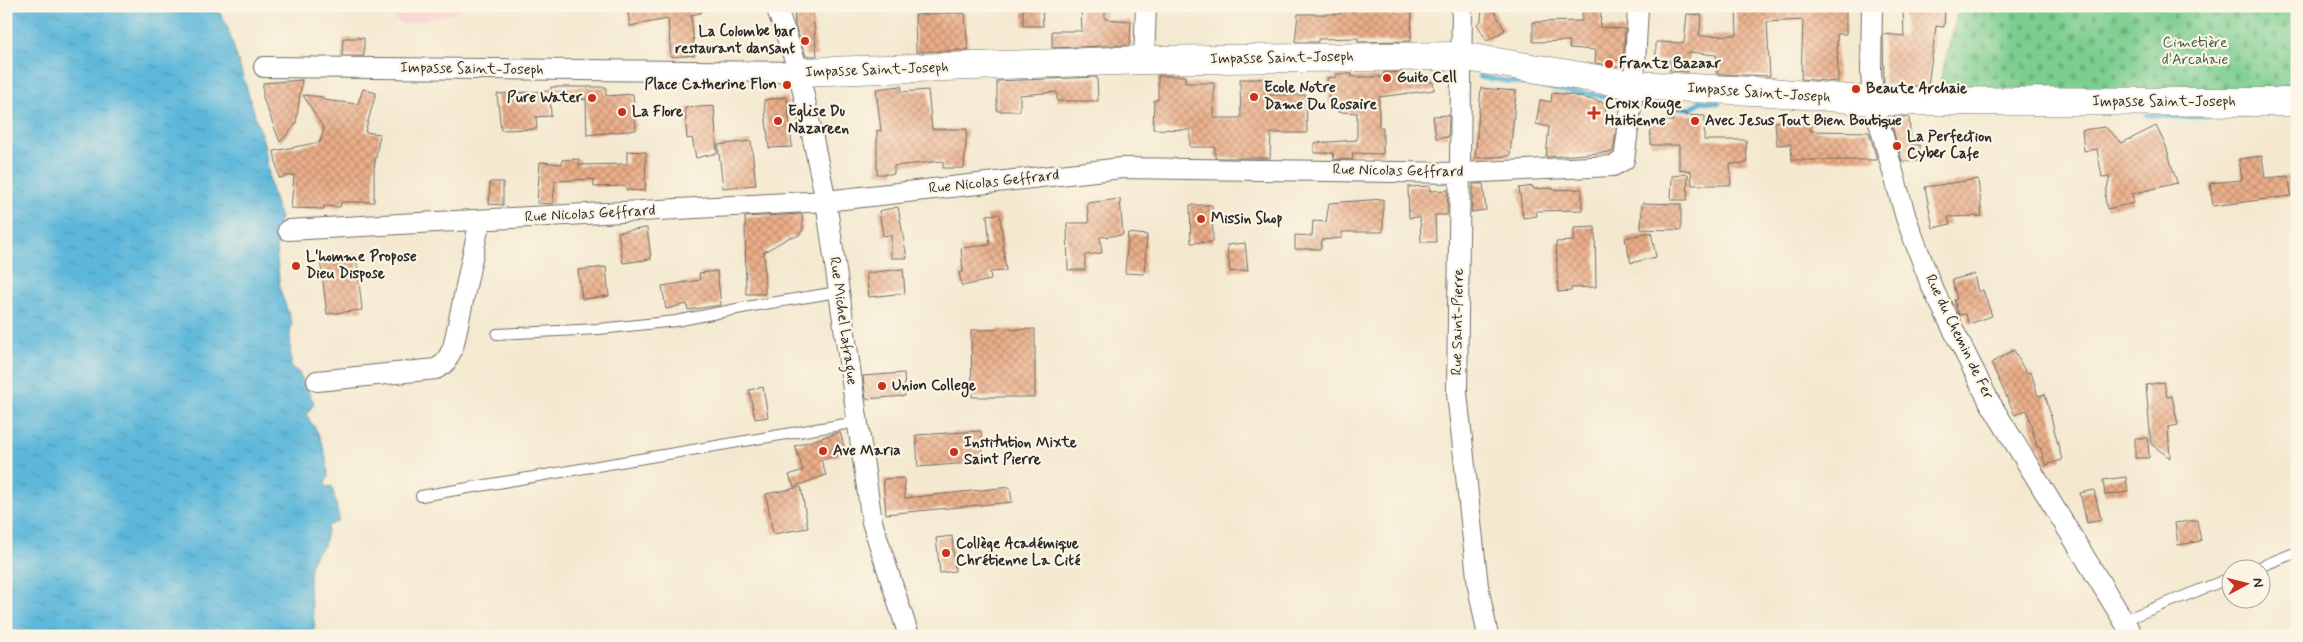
<svg xmlns="http://www.w3.org/2000/svg" width="2303" height="642" font-family="Mynerve,sans-serif">
  <style>
    .built { fill: #f7d0cd }
    .cemetery { fill: url(#cemetery-stones); stroke: #547c5e }
    .water { fill: url(#water-ripples); stroke: #447182 }
    .lines { fill: none; stroke-linecap: round; stroke-linejoin: round }
    .stream { stroke: #5cb7da; stroke-width: 5 }
    .building { fill: url(#building-cross-hatch) }
    .lane-casing { stroke: #716e65; stroke-width: 12 }
    .street-casing { stroke: #716e65; stroke-width: 22 }
    .secondary-casing { stroke: #716e65; stroke-width: 29 }
    .lane { stroke: #fff; stroke-width: 10 }
    .street { stroke: #fff; stroke-width: 20 }
    .secondary { stroke: #fff; stroke-width: 28 }
    .poi-dot { fill: #c8321e; stroke: #fcf5e5; stroke-width: 2 }
    .labels { text-anchor: middle; dominant-baseline: central; stroke-width: 4.5; stroke-linejoin: round; paint-order: stroke }
    .poi-label { font-size: 15px; font-weight: bold; fill: #2b2b2b; stroke: #fcf5e5; text-anchor: start }
    .park-label { font-size: 15px; fill: #435c49; stroke: #fcf5e5 }
    .street-label { font-size: 15px; fill: #2b2b2b; stroke: #fcf5e5 }
  </style>
  <defs>
    <pattern id="cemetery-stones" width="16" height="16" patternUnits="userSpaceOnUse" patternTransform="scale(1.25)"><rect width="16" height="16" fill="#7cce90"/><path d="M2 7V4a2 2 0 0 1 4 0v3zM10 15v-3a2 2 0 0 1 4 0v3z" fill="#6bb17c"/></pattern>
    <pattern id="water-ripples" width="26" height="14" patternUnits="userSpaceOnUse" patternTransform="scale(1.25)"><rect width="26" height="14" fill="#5cb7da"/><path d="M2 4q2-2 4 0t4 0M15 11q2-2 4 0t4 0" fill="none" stroke="#4c95b1"/></pattern>
    <pattern id="building-cross-hatch" width="8" height="8" patternUnits="userSpaceOnUse" patternTransform="scale(1.25)"><rect width="8" height="8" fill="#ebae89"/><path d="M0 0l8 8M0 8l8-8" fill="none" stroke="#bf8e70"/></pattern>
  </defs>
  <rect width="100%" height="100%" fill="#fcf5e5"/>
  <filter id="ink" filterUnits="userSpaceOnUse"><feTurbulence type="fractalNoise" baseFrequency=".02" numOctaves="2"/><feDisplacementMap in="SourceGraphic" scale="10" xChannelSelector="R" yChannelSelector="G"/><feConvolveMatrix kernelMatrix="1 2 1 2 8 2 1 2 1" color-interpolation-filters="sRGB"/></filter>
  <filter id="wash" filterUnits="userSpaceOnUse"><feTurbulence type="fractalNoise" baseFrequency=".0096" numOctaves="4" result="noise"/><feDisplacementMap in="SourceGraphic" scale="20" xChannelSelector="R" yChannelSelector="G"/><feGaussianBlur stdDeviation="1.12" result="paint"/><feColorMatrix in="noise" values="0 0 0 0 0 0 0 0 0 0 0 0 0 0 0 0 0 1.4 0 .05"/><feComposite in="paint" operator="in"/></filter>
  <g filter="url(#wash)">
    <rect width="100%" height="100%" fill="#f4e9d0"/>
    <!-- built -->
    <path class="built" d="M353 6H465L449 15 403 25 384 9 354 15Z"/>
    <!-- cemetery -->
    <path class="cemetery" d="M1959 6H2297V96L2220 98 1939 86Z"/>
    <!-- water -->
    <path class="water" d="M6 6H216L227 26 265 147 271 189 280 217 276 249 280 290 292 323 290 334 291 367 299 373 314 403 307 414C309 422 314 425 317 431 324 447 328 461 328 478L325 482 326 487 332 486 339 518 337 522 328 526 324 546 316 553 310 566 309 588 315 628 311 632V636H6Z"/>
    <g class="lines">
      <!-- stream -->
      <path class="stream" d="M1480 77 1628 100
        M1636 102 1691 109 1701 101 1719 103
        M2147 115 2184 117 2248 115"/>
    </g>
    <g id="blocks">
      <!-- building -->
      <path class="building" d="M627 6H700L701 13 691 15 695 55 671 57 668 19 630 26Z
        M794 6H812L817 56H806L795 25Z
        M1355 6H1412L1411 41 1358 42V38L1318 39V42H1295L1298 14H1340V12L1356 11Z
        M1482 6H1491L1505 30 1487 41 1477 24 1481 21Z
        M1780 6H1846V34H1837L1838 82 1801 79 1803 20 1767 22 1770 76 1717 74 1716 55 1689 52 1688 72 1670 71V60H1656V42L1684 43 1687 14 1702 15 1699 36 1737 35 1736 9 1780 8Z
        M1903 6 1945 7 1944 27 1936 26 1928 86 1884 85 1883 34 1904 36Z
        M1105 7V19L1131 21 1130 45 1052 48V31H1082L1081 8Z
        M1023 8H1042L1043 26H1023Z
        M1582 11H1601L1600 27 1625 29 1623 67 1595 63 1596 50 1569 48 1570 41 1533 42V22L1582 21Z
        M945 13H965L968 50 916 52 915 15Z
        M343 38H364V56H342Z
        M1402 72 1403 81 1433 82 1434 90 1379 97V127H1383V154L1352 153 1353 160 1334 159 1333 153H1314V143L1357 140V113L1338 112V104L1329 105 1327 78 1336 77V74H1352V77H1384L1383 73Z
        M1158 76H1185V83H1214V118H1241L1240 79H1270V95H1306L1307 133H1271L1270 158H1215V147H1190V130L1153 129 1154 100H1158Z
        M1097 77 1098 101H1057V92L1020 95V111H997V81Z
        M302 80 296 124 280 142 263 98V83Z
        M901 86 902 92 928 90 932 129H967L964 168H943V161L894 166V174H877V130L881 131 876 89Z
        M551 87H606V96L633 94 636 130 587 135 586 99 553 102Z
        M1481 88 1516 91 1510 156 1475 158Z
        M363 89 376 93 365 132 380 134 374 168V202H341L340 207 324 206V209L291 208 294 175 279 178 274 151 320 142 324 129 303 95 323 97V100L358 104Z
        M550 91 551 116 536 117 537 129 501 130 497 94Z
        M1552 93 1572 95 1606 103 1605 121 1617 123 1613 152 1546 157 1549 127 1536 124 1540 100 1551 102Z
        M787 97 792 147 769 148 764 100Z
        M714 106 717 153 696 158 692 138 687 139 685 108Z
        M1685 113V115L1705 116 1704 140H1746L1747 163 1730 164 1731 185H1692L1691 171 1679 169V145H1651L1650 121H1672V114Z
        M1449 115 1448 137 1436 138 1433 116Z
        M1893 117H1909L1911 145H1920V161H1902L1893 130Z
        M1788 121V124H1811V131L1869 132 1877 160H1792L1791 144 1777 145 1775 122Z
        M2156 126 2166 146 2177 183 2132 194 2134 203 2107 209 2105 197 2110 176 2102 177 2097 149 2084 151 2082 130 2105 127 2122 143Z
        M751 141 756 185 723 188 718 145Z
        M627 151 646 152 645 191 626 190V186L594 187V179L555 181 553 204 537 203 540 162 562 164V160L579 159V165L627 164Z
        M2262 156 2265 178 2289 176 2291 196 2213 206 2210 183 2242 180 2239 159Z
        M1688 174 1687 200H1671L1672 176Z
        M1978 179 1982 216 1948 217 1950 224 1933 228 1925 187Z
        M490 182H503V205L489 204Z
        M1473 184H1483L1486 210 1471 212Z
        M1430 186V191L1448 190 1447 215H1435L1436 242H1421L1420 217 1409 218 1408 187Z
        M1533 186V189L1553 188V190L1582 189V210L1536 211 1537 216 1523 218 1519 188Z
        M1120 199 1123 235 1100 237 1102 253 1085 255V270H1068L1067 223H1089L1087 203Z
        M1383 199V232H1342V238L1322 240 1321 249H1295V235L1312 236 1313 221 1326 222 1329 203Z
        M1642 203 1681 204V230L1641 229Z
        M1190 205H1212L1213 242 1191 243Z
        M898 207 907 258H891V235L883 236 879 211Z
        M802 214 803 229 799 235 795 237H790L764 252 765 294H746L745 217Z
        M1000 214 1006 271 990 272 991 280 962 286 959 273 963 272 961 248 990 245 987 215Z
        M1595 227 1596 287 1571 288V291L1558 292 1556 242 1574 241V228Z
        M647 228 651 259 623 263 618 232Z
        M1651 232 1656 257 1631 263 1625 238Z
        M1128 233 1147 235 1144 274 1125 273Z
        M1245 243 1248 270 1230 272 1227 245Z
        M356 255 362 310 327 314 320 259Z
        M606 267 609 296 582 299 578 270Z
        M903 269 905 293 869 297 866 273Z
        M717 271 721 305 688 310 687 304 666 309 662 286 700 280 699 273Z
        M1974 274 1978 292 1983 290 1992 316 1969 324 1966 314 1959 315 1954 300 1957 299 1952 280Z
        M1035 329V397H972L971 330Z
        M2014 350 2026 373 2031 372 2038 396 2045 394 2062 460 2046 465 2040 447H2037L2027 410 2015 415 1991 363Z
        M904 373 905 396 866 399 863 376Z
        M2164 382 2167 397 2172 396 2178 425 2168 427 2170 458 2151 444 2146 385Z
        M763 387 768 417 755 419 749 390Z
        M981 431 983 462 918 467 916 435Z
        M840 432 846 453 821 460 826 475 794 487 789 475 803 470 795 446Z
        M2135 438H2148L2149 458H2135Z
        M2126 477 2128 492 2105 495 2103 480Z
        M904 478 905 498 1010 487 1012 502 886 514 883 479Z
        M801 487 808 528 773 534 766 494Z
        M2094 490 2101 520 2087 523 2080 493Z
        M2197 520 2201 541 2178 545 2175 523Z
        M952 536 955 571 940 573 936 538Z"/>
    </g>
  </g>
  <g filter="url(#ink)">
    <use href="#blocks" fill-opacity="0" stroke="#716e65" stroke-width="1"/>
    <g class="lines">
      <defs>
        <path id="lane" d="M497 334 599 329 676 321 752 306 838 292
          M421 496 857 422
          M2252 570 2297 552
          M2124 620 2230 578"/>
        <path id="street" d="M776 6 799 72 826 201 872 522 909 636
          M1462 6 1457 393 1478 586 1488 636
          M1872 6 1871 71 1873 101 1906 218 1931 285 1989 401 2133 636
          M1144 60 1146 6
          M264 67 799 72
          M288 230 826 201 1122 168 1459 173 1613 166 1624 160 1634 85 1638 6
          M317 381 436 369 445 363 453 348 480 220"/>
        <path id="secondary" d="M799 72 1144 60 1460 56 1634 85 1771 92 1873 101 2297 102"/>
      </defs>
      <!-- lane casing -->
      <use href="#lane" class="lane-casing"/>
      <!-- street casing -->
      <use href="#street" class="street-casing"/>
      <!-- secondary casing -->
      <use href="#secondary" class="secondary-casing"/>
      <!-- lane -->
      <use href="#lane" class="lane"/>
      <!-- street -->
      <use href="#street" class="street"/>
      <!-- secondary -->
      <use href="#secondary" class="secondary"/>
    </g>
  </g>
  <!-- markers -->
  <g class="poi-dot">
    <circle cx="805" cy="41" r="5"/>
    <circle cx="1609" cy="64" r="5"/>
    <circle cx="1387" cy="78" r="5"/>
    <circle cx="787" cy="85" r="5"/>
    <circle cx="1856" cy="89" r="5"/>
    <circle cx="1254" cy="97" r="5"/>
    <circle cx="592" cy="98" r="5"/>
    <circle cx="622" cy="112" r="5"/>
    <path d="M1591.5 105.5h5v5h5v5h-5v5h-5v-5h-5v-5h5z"/>
    <circle cx="778" cy="121" r="5"/>
    <circle cx="1695" cy="121" r="5"/>
    <circle cx="1897" cy="146" r="5"/>
    <circle cx="1201" cy="219" r="5"/>
    <circle cx="296" cy="266" r="5"/>
    <circle cx="882" cy="386" r="5"/>
    <circle cx="823" cy="451" r="5"/>
    <circle cx="954" cy="452" r="5"/>
    <circle cx="946" cy="553" r="5"/>
  </g>
  <g class="labels">
    <!-- poi labels -->
    <g class="poi-label">
      <text x="795" y="32" text-anchor="end">La Colombe bar<tspan x="795" dy="17">restaurant dansant</tspan></text>
      <text x="1619" y="64">Frantz Bazaar</text>
      <text x="1397" y="78">Guito Cell</text>
      <text x="777" y="85" text-anchor="end">Place Catherine Flon</text>
      <text x="1264" y="88">Ecole Notre<tspan x="1264" dy="17">Dame Du Rosaire</tspan></text>
      <text x="1866" y="89">Beaute Archaie</text>
      <text x="582" y="98" text-anchor="end">Pure Water</text>
      <text x="1605" y="104">Croix Rouge<tspan x="1605" dy="17">Haitienne</tspan></text>
      <text x="632" y="112">La Flore</text>
      <text x="788" y="112">Eglise Du<tspan x="788" dy="17">Nazareen</tspan></text>
      <text x="1705" y="121">Avec Jesus Tout Bien Boutique</text>
      <text x="1907" y="137">La Perfection<tspan x="1907" dy="17">Cyber Cafe</tspan></text>
      <text x="1211" y="219">Missin Shop</text>
      <text x="306" y="257">L'homme Propose<tspan x="306" dy="17">Dieu Dispose</tspan></text>
      <text x="892" y="386">Union College</text>
      <text x="964" y="443">Institution Mixte<tspan x="964" dy="17">Saint Pierre</tspan></text>
      <text x="833" y="451">Ave Maria</text>
      <text x="956" y="544">Collège Académique<tspan x="956" dy="17">Chrétienne La Cité</tspan></text>
    </g>
    <!-- park labels -->
    <g class="park-label">
      <text x="2195" y="43">Cimetière<tspan x="2195" dy="17">d'Arcahaie</tspan></text>
    </g>
    <!-- street labels -->
    <g class="street-label">
      <text transform="translate(1282 58) rotate(-1)">Impasse Saint-Joseph</text>
      <text transform="translate(472 69) rotate(1)">Impasse Saint-Joseph</text>
      <text transform="translate(877 70) rotate(-2)">Impasse Saint-Joseph</text>
      <text transform="translate(1759 93) rotate(4)">Impasse Saint-Joseph</text>
      <text x="2164" y="102">Impasse Saint-Joseph</text>
      <text transform="translate(1398 171) rotate(1)">Rue Nicolas Geffrard</text>
      <text transform="translate(994 182) rotate(-6)">Rue Nicolas Geffrard</text>
      <text transform="translate(590 214) rotate(-3)">Rue Nicolas Geffrard</text>
      <text transform="translate(843 321) rotate(82)">Rue Michel Lafrague</text>
      <text transform="translate(1458 322) rotate(-89)">Rue Saint-Pierre</text>
      <text transform="translate(1959 337) rotate(64)">Rue du Chemin de Fer</text>
    </g>
  </g>
  <!-- margin -->
  <rect width="2303" height="642" fill="none" stroke="#fcf5e5" stroke-width="25"/>
  <!-- north arrow -->
  <g transform="translate(2246 584) rotate(83)"><circle r="24" fill="#fcf5e5" stroke="#a8a49b"/>
  <path d="M0-4L9 19L0 12L-9 19Z" fill="#c8321e"/>
  <text y="-8" font-size="14" font-weight="bold" text-anchor="middle" fill="#2b2b2b">N</text>
  </g>
</svg>
